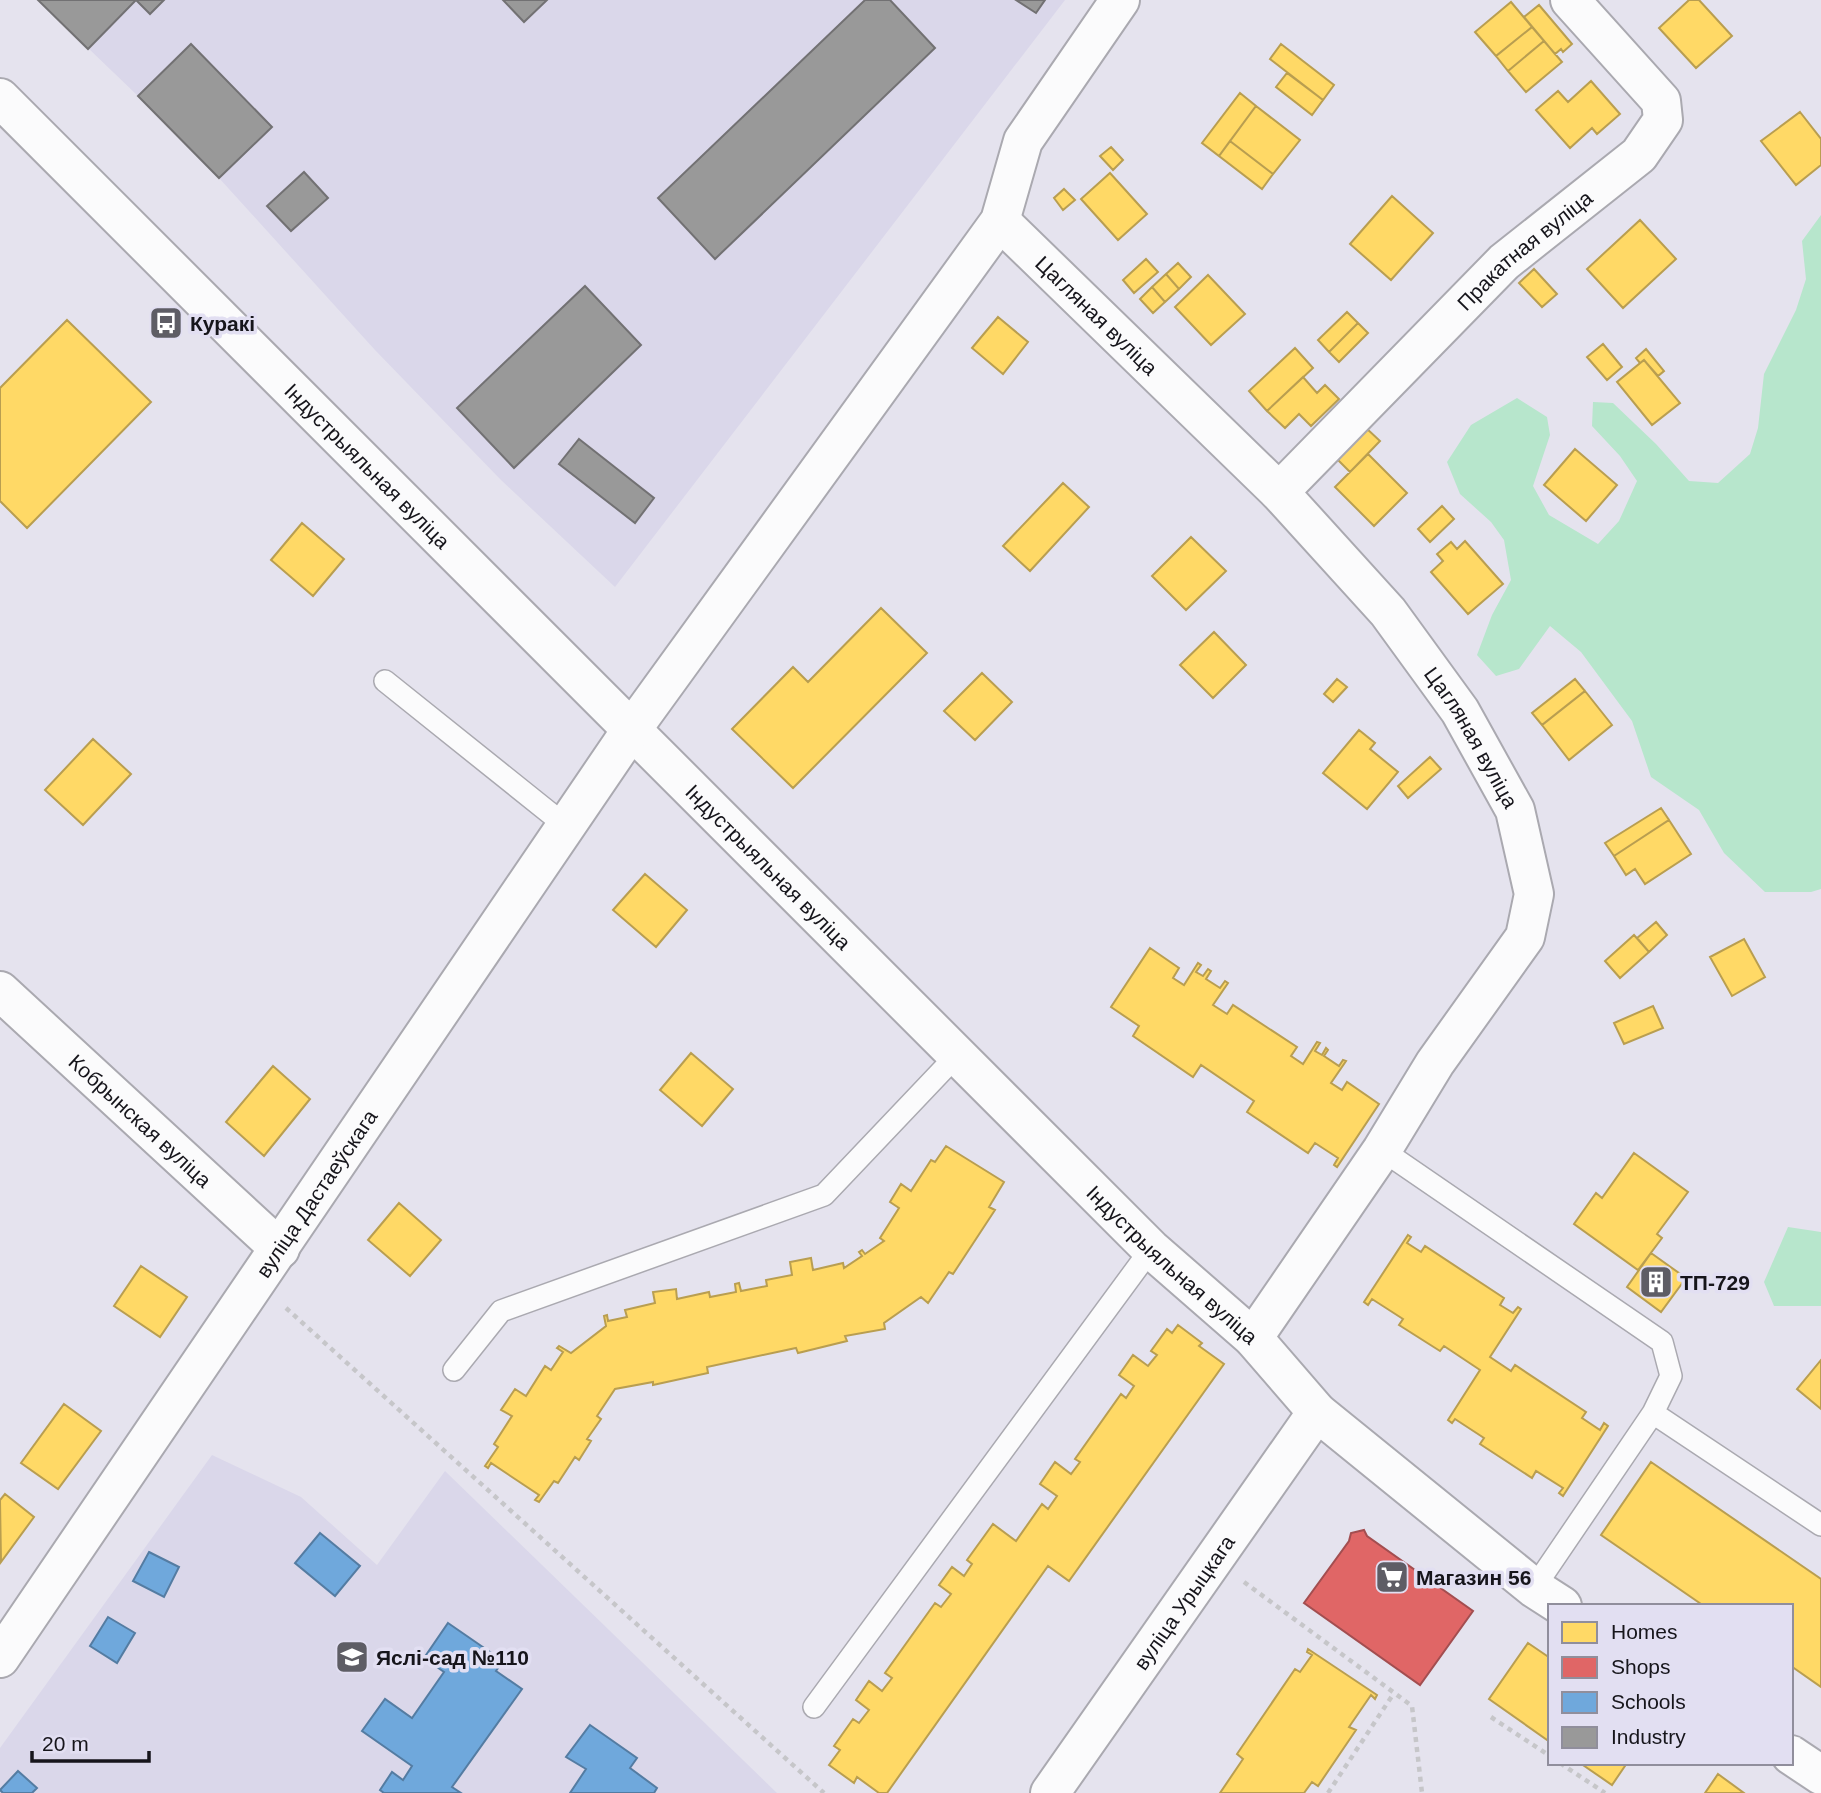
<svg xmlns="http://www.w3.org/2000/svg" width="1821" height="1793" font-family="Arial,sans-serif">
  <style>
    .built { fill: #dad7ea }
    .green { fill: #b7e6cc }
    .homes { fill: #ffd966; stroke: #b99e50; stroke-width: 2 }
    .shops { fill: #e06666; stroke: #a34e50; stroke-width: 2 }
    .schools { fill: #6fa8dc; stroke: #547ca2; stroke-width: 2 }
    .industry { fill: #999; stroke: #727173; stroke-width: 2 }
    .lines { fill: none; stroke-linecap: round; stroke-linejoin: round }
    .lane-casing { stroke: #aaa9b0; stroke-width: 24 }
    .street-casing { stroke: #aaa9b0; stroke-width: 42 }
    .path { stroke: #c6c6c9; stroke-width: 4.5; stroke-dasharray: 5 5; stroke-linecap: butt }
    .lane { stroke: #fbfbfc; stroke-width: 21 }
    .street { stroke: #fbfbfc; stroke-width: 38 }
    .labels { text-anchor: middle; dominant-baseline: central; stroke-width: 7; stroke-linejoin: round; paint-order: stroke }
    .street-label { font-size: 21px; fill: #16151b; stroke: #e2dff2 }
    .poi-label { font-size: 21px; font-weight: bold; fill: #16151b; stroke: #e2dff2; text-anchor: start }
  </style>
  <rect width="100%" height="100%" fill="#e5e3ee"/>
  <!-- built -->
  <path class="built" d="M38 0H1065L615 587 501 480 375 350 219 178 138 96Z
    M212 1455 301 1497 377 1565 445 1471 777 1793H0V1748Z"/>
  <!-- green -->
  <path class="green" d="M1821 215V889L1811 892H1765L1724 853 1699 810 1651 777 1632 721 1581 652 1550 626 1519 669 1496 676 1477 655 1492 615 1511 580 1504 540 1491 522 1460 494 1447 462 1471 425 1517 398 1547 417 1550 435 1533 486 1549 515 1598 544 1619 521 1637 481 1620 456 1592 426 1593 402 1613 403 1656 444 1689 481 1718 483 1750 454 1758 428 1764 374 1796 310 1806 279 1802 241Z
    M1788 1227 1821 1232V1306H1774L1764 1282Z"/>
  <!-- homes -->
  <path class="homes" d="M1689 0H1699L1732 36 1696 68 1659 28Z
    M1511 2 1532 27 1496 56 1475 32Z
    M1539 5 1572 44 1563 52 1561 49 1555 54 1524 17Z
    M1532 27 1544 41 1508 71 1496 56Z
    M1544 41 1562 62 1526 92 1508 71Z
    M1281 44 1334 85 1323 100 1270 59Z
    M1287 73 1323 100 1312 115 1276 87Z
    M1591 81 1620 114 1597 134 1592 128 1570 148 1536 110 1558 91 1568 102Z
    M1240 93 1256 106 1219 156 1202 143Z
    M1256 106 1300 140 1273 174 1230 141Z
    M1800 112 1821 139V165L1796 185 1761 141Z
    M1230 141 1273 174 1262 189 1219 156Z
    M1111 147 1123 160 1113 170 1100 156Z
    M1110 173 1147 214 1118 240 1081 199Z
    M1064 189 1075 200 1063 210 1054 198Z
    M1392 196 1433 233 1391 280 1350 244Z
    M1640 220 1676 259 1623 308 1587 269Z
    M1146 259 1158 272 1134 293 1123 280Z
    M1178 263 1191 277 1179 289 1166 274Z
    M1534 269 1557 294 1542 307 1519 283Z
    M1166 274 1179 289 1165 302 1152 287Z
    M1208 275 1245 314 1211 345 1175 307Z
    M1152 287 1165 302 1153 313 1140 299Z
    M1347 312 1358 323 1329 352 1318 340Z
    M998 317 1028 342 1003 374 972 348Z
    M67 320 151 402 27 528 0 501V388Z
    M1358 323 1368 333 1339 362 1329 352Z
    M1603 344 1622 367 1607 380 1587 357Z
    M1295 348 1313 368 1267 411 1249 391Z
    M1646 349 1664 371 1658 376 1644 360 1640 363 1636 358Z
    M1644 360 1680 403 1652 425 1617 382Z
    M1303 377 1317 393 1325 385 1339 399 1311 426 1299 414 1285 428 1267 411Z
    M1365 427 1380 441 1350 472 1335 457Z
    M1575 449 1617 485 1586 521 1544 485Z
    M1368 454 1407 493 1374 526 1335 487Z
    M1063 483 1089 507 1030 571 1003 546Z
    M1442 506 1454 519 1430 542 1418 529Z
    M302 523 344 559 313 596 271 560Z
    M1191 537 1226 571 1186 610 1152 576Z
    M1465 541 1503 584 1468 614 1431 572 1443 561 1437 554 1451 542 1457 549Z
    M881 608 927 653 793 788 732 729 793 667 808 682Z
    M1214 632 1246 665 1213 698 1180 665Z
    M982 673 1012 702 975 740 944 711Z
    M1337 679 1347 687 1333 702 1324 694Z
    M1575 679 1585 691 1542 725 1532 713Z
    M1585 691 1612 725 1569 760 1542 725Z
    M1359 730 1375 743 1370 749 1398 772 1367 809 1323 773Z
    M93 739 131 774 83 825 45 790Z
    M1430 757 1441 769 1408 798 1398 786Z
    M1661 808 1669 820 1614 856 1605 843Z
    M1669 820 1691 854 1645 884 1635 869 1626 875 1614 856Z
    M645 874 687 910 656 947 613 910Z
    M1656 922 1667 935 1649 952 1637 938Z
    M1634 935 1649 952 1620 978 1605 961Z
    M1744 939 1765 977 1732 996 1710 957Z
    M1150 948 1179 968 1173 978 1184 985 1198 963 1201 965 1196 972 1203 976 1208 969 1211 971 1206 979 1220 988 1225 981 1228 983 1213 1005 1227 1014 1233 1005 1297 1047 1291 1056 1303 1064 1317 1042 1320 1043 1315 1051 1322 1055 1326 1048 1328 1050 1324 1056 1339 1066 1343 1060 1346 1061 1331 1083 1342 1090 1347 1082 1379 1104 1337 1167 1334 1165 1338 1158 1315 1143 1308 1153 1247 1112 1254 1101 1201 1065 1193 1077 1133 1036 1139 1026 1111 1007Z
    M1653 1006 1663 1028 1624 1044 1614 1023Z
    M691 1053 733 1089 702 1126 660 1090Z
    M273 1066 310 1099 264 1156 226 1122Z
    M946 1146 1004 1182 989 1207 995 1210 953 1274 949 1272 928 1303 921 1297 884 1323 885 1329 845 1336 847 1341 798 1353 796 1348 707 1367 708 1373 653 1385V1382L615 1389 597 1416 601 1419 587 1439 591 1441 579 1460 575 1457 558 1483 554 1481 539 1502 535 1500 539 1495 491 1463 488 1468 485 1466 498 1447 494 1444 512 1416 501 1410 515 1389 526 1396 545 1366 551 1370 563 1352 557 1348 559 1346 571 1353 606 1326 604 1316 607 1315 608 1321 627 1317 625 1310 655 1303 653 1292 676 1289 677 1299 709 1292 710 1297 736 1292 735 1284 739 1283 741 1291 767 1286 766 1280 792 1275 790 1262 811 1258 813 1270 843 1263 844 1268 862 1256 859 1252 862 1250 865 1254 884 1241 880 1238 899 1208 890 1202 901 1184 911 1191 931 1160 935 1162Z
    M1634 1153 1688 1192 1657 1234 1662 1238 1638 1270 1574 1224 1596 1193 1602 1198Z
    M399 1203 441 1240 410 1276 368 1240Z
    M1408 1235 1411 1237 1407 1243 1421 1252 1425 1246 1504 1298 1500 1305 1513 1313 1518 1307 1521 1309 1490 1357 1511 1371 1515 1365 1586 1412 1582 1418 1600 1430 1604 1423 1608 1426 1563 1496 1559 1493 1563 1488 1536 1471 1532 1478 1480 1444 1484 1438 1455 1419 1452 1423 1448 1420 1480 1370 1444 1346 1440 1351 1399 1325 1403 1319 1372 1299 1368 1305 1364 1302Z
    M1651 1253 1686 1278 1661 1312 1627 1287Z
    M141 1266 187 1297 160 1337 114 1306Z
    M1178 1325 1202 1343 1199 1346 1224 1364 1069 1581 1048 1566 887 1793H879L857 1777 854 1783 829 1765 840 1750 834 1746 853 1719 859 1723 869 1710 856 1700 869 1681 882 1691 892 1678 885 1673 935 1603 941 1607 951 1594 939 1585 952 1567 964 1576 972 1564 967 1560 993 1524 1016 1541 1042 1504 1048 1509 1057 1496 1040 1484 1055 1462 1071 1474 1080 1462 1075 1459 1121 1394 1126 1398 1134 1386 1119 1375 1133 1355 1148 1366 1157 1355 1151 1351 1167 1329 1172 1333Z
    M1821 1360V1409L1797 1389Z
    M64 1404 101 1431 58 1489 21 1463Z
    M1651 1462 1821 1579V1687L1791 1666V1606H1704L1601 1535Z
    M5 1494 34 1517 1 1562 0 1500Z
    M1528 1643 1550 1658V1742L1489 1699Z
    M1308 1649 1377 1695 1375 1699 1371 1695 1349 1727 1356 1730 1318 1786 1312 1782 1304 1793H1220L1243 1759 1237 1754 1295 1669 1300 1672 1312 1655 1307 1652Z
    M1580 1763H1627L1612 1785Z
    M1718 1774 1744 1793H1705Z"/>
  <!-- shops -->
  <path class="shops" d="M1364 1530 1367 1536 1473 1611 1420 1685 1304 1603 1349 1541 1351 1533Z"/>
  <!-- schools -->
  <path class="schools" d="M320 1533 360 1566 335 1596 295 1563Z
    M149 1552 179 1567 164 1597 133 1581Z
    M108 1617 135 1633 117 1663 90 1646Z
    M448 1623 503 1661 496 1671 522 1689 452 1787 461 1793H384L380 1790 392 1772 403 1780 412 1766 362 1731 385 1699 412 1718 444 1672 424 1658Z
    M590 1725 637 1758 630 1768 657 1788 654 1793H570L586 1769 566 1757Z
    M18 1771 37 1788 32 1793H3L0 1790Z"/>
  <!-- industry -->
  <path class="industry" d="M38 0H164L150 14 136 0 88 49Z
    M503 0H547L524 22Z
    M865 0H890L935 48 715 259 658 198Z
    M1016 0H1045L1036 13Z
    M191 44 272 127 219 178 138 96Z
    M304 172 328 198 291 231 267 206Z
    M585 286 641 345 514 468 457 408Z
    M579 439 654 498 635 523 559 464Z"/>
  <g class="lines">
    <defs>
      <path id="lane" d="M385 681 566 826
        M1382 1150 1662 1342 1671 1376 1653 1413 1534 1588
        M454 1370 501 1311 824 1195 957 1055
        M1653 1413 1821 1525
        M814 1707 1151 1249"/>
      <g id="street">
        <path id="s1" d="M0 98 1151 1249 1253 1338 1317 1412 1534 1588 1562 1606"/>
        <path id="s2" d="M1000 221 1279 492 1388 612 1460 711 1515 810 1534 894 1525 937 1435 1063 1382 1150 1253 1338"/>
        <path id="s3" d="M1279 492 1504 262 1639 155 1663 120 1661 101 1570 0"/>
        <path id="s4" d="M0 991 280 1249"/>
        <path id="s5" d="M0 1658 632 729 1000 221 1023 141 1120 0"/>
        <path d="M1791 1755 1821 1775"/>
        <path id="s6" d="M1050 1793 1317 1412"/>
      </g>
    </defs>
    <!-- lane casing -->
    <use href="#lane" class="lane-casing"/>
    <!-- street casing -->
    <use href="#street" class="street-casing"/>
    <!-- path -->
    <path class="path" d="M286 1308 824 1793
      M1244 1582 1412 1706 1422 1793
      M1491 1717 1550 1756
      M1560 1763 1605 1793
      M1328 1793 1394 1693"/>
    <!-- lane -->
    <use href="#lane" class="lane"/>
    <!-- street -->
    <use href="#street" class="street"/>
  </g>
  <!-- icons -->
  <defs>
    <symbol id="bus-square" viewBox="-11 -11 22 22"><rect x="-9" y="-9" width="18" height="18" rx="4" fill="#5e5d65" stroke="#e2dff2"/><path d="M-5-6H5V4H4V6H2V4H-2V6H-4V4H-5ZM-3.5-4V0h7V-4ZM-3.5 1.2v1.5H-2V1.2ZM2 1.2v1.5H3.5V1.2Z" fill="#fff"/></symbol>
    <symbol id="building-square" viewBox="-11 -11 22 22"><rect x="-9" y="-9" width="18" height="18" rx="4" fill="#5e5d65" stroke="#e2dff2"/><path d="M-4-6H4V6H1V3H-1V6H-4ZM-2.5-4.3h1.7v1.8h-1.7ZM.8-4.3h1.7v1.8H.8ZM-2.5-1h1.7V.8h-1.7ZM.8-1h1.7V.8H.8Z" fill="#fff"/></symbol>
    <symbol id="supermarket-square" viewBox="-11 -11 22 22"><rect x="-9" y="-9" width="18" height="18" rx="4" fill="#5e5d65" stroke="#e2dff2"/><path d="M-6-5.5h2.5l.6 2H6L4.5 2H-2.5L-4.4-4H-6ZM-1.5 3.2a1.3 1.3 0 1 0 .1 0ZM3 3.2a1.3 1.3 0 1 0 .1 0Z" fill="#fff"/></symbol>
    <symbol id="school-square" viewBox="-11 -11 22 22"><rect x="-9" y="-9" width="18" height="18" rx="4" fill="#5e5d65" stroke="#e2dff2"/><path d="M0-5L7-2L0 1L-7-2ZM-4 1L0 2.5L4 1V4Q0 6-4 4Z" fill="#fff"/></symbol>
  </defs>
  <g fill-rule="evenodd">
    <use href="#bus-square" x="147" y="304" width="38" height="38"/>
    <use href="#building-square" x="1637" y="1263" width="38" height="38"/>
    <use href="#supermarket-square" x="1373" y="1558" width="38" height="38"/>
    <use href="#school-square" x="333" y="1638" width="38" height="38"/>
  </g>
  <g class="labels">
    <!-- street labels -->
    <g class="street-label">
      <text stroke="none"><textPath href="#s3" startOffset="345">Пракатная вуліца</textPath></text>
      <text stroke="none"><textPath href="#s2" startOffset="135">Цагляная вуліца</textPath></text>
      <text stroke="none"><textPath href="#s1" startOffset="520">Індустрыяльная вуліца</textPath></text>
      <text stroke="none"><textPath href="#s2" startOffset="702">Цагляная вуліца</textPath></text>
      <text stroke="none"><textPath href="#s1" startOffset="1087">Індустрыяльная вуліца</textPath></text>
      <text stroke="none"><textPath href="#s4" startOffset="191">Кобрынская вуліца</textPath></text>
      <text stroke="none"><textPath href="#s5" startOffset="562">вуліца Дастаеўскага</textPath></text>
      <text stroke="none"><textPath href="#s1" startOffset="1654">Індустрыяльная вуліца</textPath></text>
      <text stroke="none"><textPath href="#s6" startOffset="233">вуліца Урыцкага</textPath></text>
    </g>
    <!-- poi labels -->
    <g class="poi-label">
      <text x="190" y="323">Куракі</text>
      <text x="1680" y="1282">ТП-729</text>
      <text x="1416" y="1577">Магазин 56</text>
      <text x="376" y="1657">Яслі-сад №110</text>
    </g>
  </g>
  <!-- legend -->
  <rect x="1548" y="1604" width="245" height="161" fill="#e2dff2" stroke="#908e9c" stroke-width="2"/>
  <rect x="1562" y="1622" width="35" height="21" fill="#ffd966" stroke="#908e9c" stroke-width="2"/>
  <text x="1611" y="1639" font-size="21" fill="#16151b">Homes</text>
  <rect x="1562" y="1657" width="35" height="21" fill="#e06666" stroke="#908e9c" stroke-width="2"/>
  <text x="1611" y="1674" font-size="21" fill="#16151b">Shops</text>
  <rect x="1562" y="1692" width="35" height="21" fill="#6fa8dc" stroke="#908e9c" stroke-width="2"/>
  <text x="1611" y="1709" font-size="21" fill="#16151b">Schools</text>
  <rect x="1562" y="1727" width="35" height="21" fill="#999999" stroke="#908e9c" stroke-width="2"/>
  <text x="1611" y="1744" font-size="21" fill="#16151b">Industry</text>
  <!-- scale -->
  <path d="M32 1751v10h117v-10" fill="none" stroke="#16151b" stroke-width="3.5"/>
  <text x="42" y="1751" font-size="21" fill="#16151b" stroke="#e2dff2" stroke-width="5" paint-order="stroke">20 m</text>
</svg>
